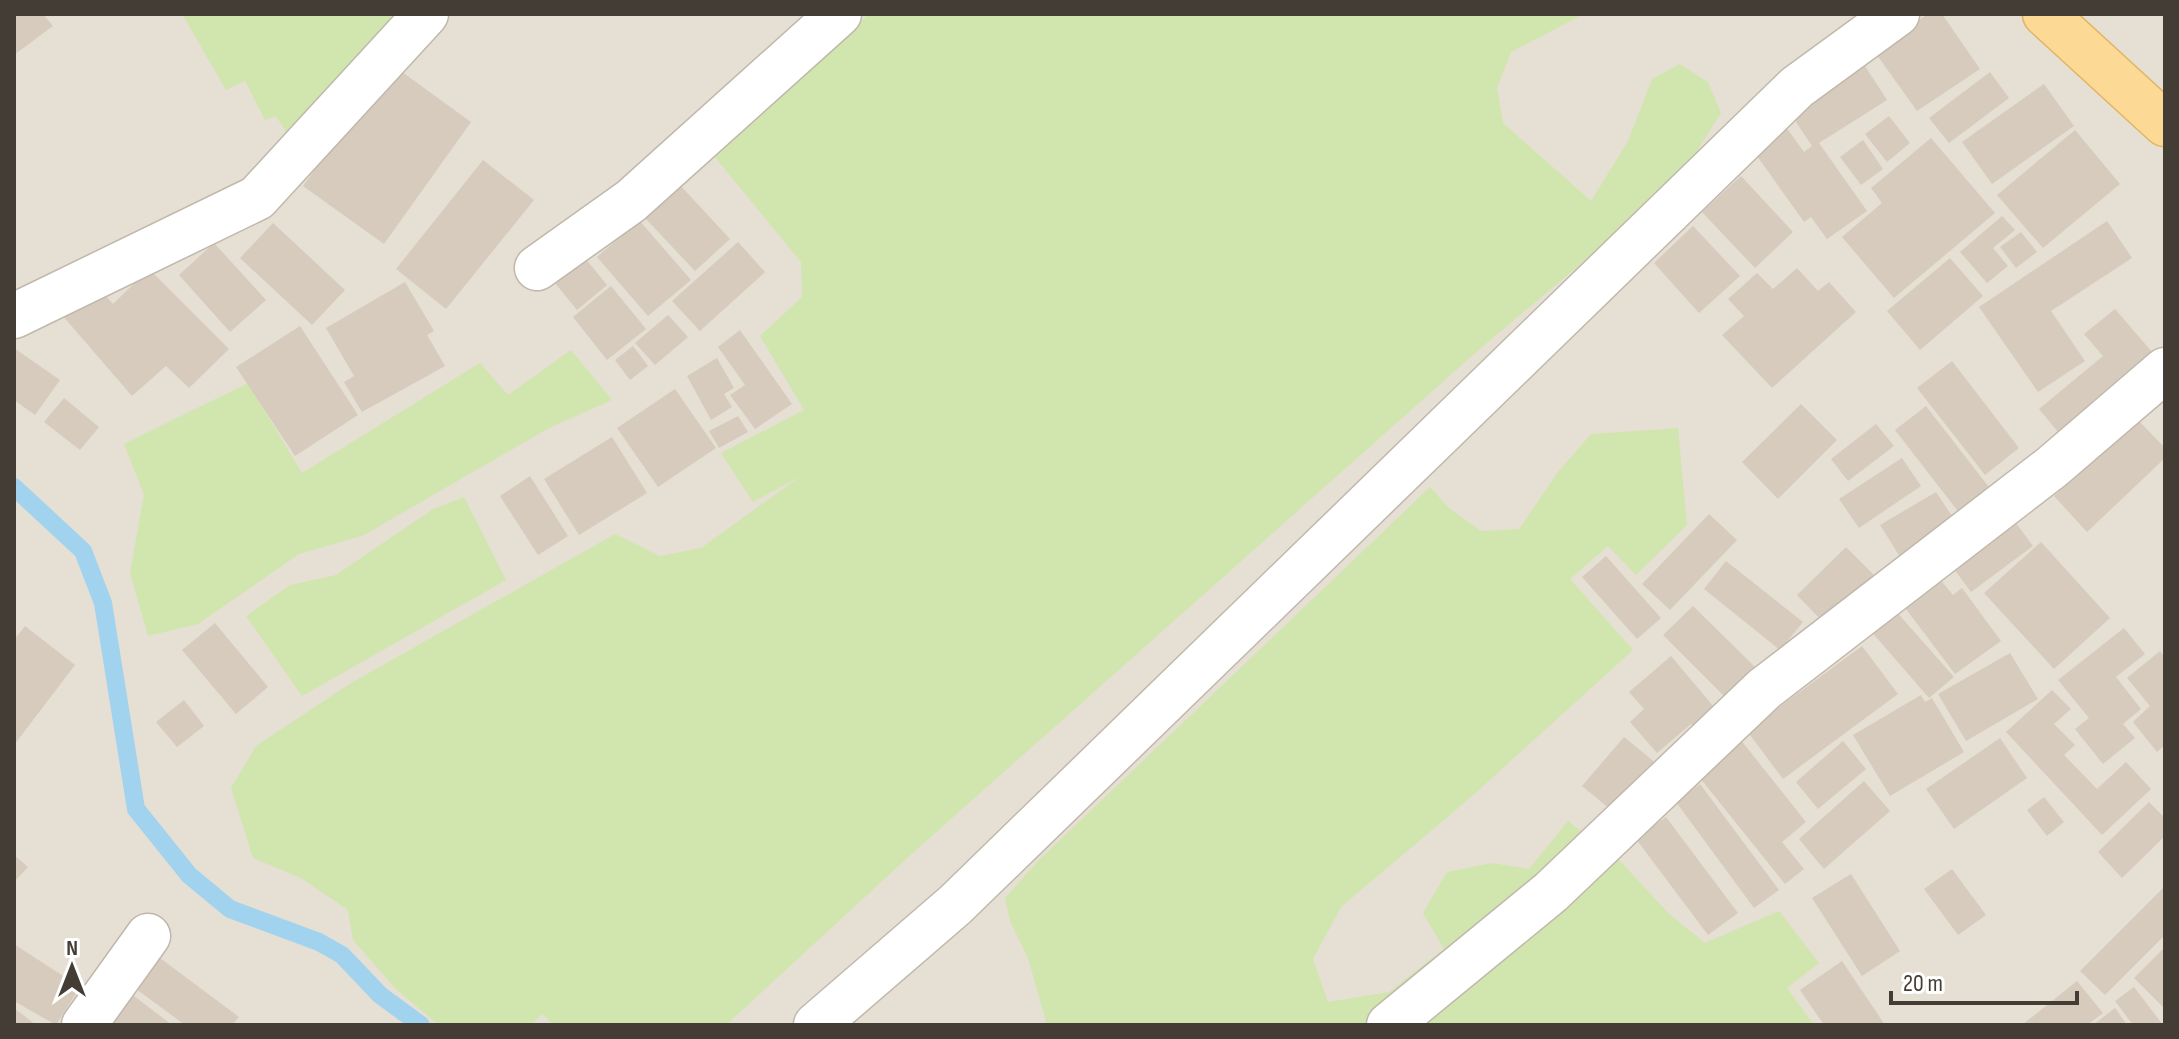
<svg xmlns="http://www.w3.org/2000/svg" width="2179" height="1039" font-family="'Sofia Sans Condensed',sans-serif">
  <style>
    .residential { fill: #e6dfd3 }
    .green { fill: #d0e6ae }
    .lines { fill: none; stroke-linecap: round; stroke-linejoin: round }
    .stream { stroke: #a1d3ef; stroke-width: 18 }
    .building { fill: #d7cbbd }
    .minor-casing { stroke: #c0b8ab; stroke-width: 47 }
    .major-casing { stroke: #e1b564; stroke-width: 47 }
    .minor { stroke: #fff; stroke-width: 44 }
    .major { stroke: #fcd994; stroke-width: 44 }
  </style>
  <rect width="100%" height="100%" fill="#f2ede5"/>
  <!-- residential -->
  <path class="residential" d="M14 14H2165V1025H14Z"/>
  <!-- green -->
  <path class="green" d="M182 14H388L405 31 304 160 276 116 265 120 245 81 226 90Z
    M869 14H1584L1511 52 1497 88 1503 123 1591 201 1628 141 1652 79 1680 64 1708 82 1721 113 1695 154 1634 219 1482 347 916 850 726 1025H554L542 1014 531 1025H441L435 1022 395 988 353 940 348 910 301 878 253 858 231 788 256 746 351 683 615 534 660 556 701 548 801 476 753 502 721 453 804 410 760 336 802 297 801 262 714 156Z
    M571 350 612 400 549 428 364 535 299 554 198 624 148 636 130 573 144 495 124 444 248 383 302 473 480 363 508 395Z
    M1678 428 1687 525 1636 575 1608 546 1570 579 1633 650 1471 797 1341 907 1313 959 1328 1002 1389 992 1444 949 1423 913 1447 872 1492 863 1529 869 1568 821 1622 863 1669 914 1705 943 1779 911 1819 963 1787 988 1814 1025H1047L1028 958 1010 921 1005 898 1038 861 1430 487 1448 507 1481 531 1519 529 1558 472 1591 434Z
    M464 497 506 580 302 696 246 616 290 585 336 575 433 509Z"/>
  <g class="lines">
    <!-- stream -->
    <path class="stream" d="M14 487 83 551 103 603 136 809 189 875 230 909 319 942 342 955 380 995 421 1025"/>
  </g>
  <!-- building -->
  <path class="building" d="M14 14H43L53 26 14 55Z
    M1928 14H1942L1980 69 1917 111 1874 51Z
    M1863 63 1887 100 1819 143 1867 211 1827 239 1811 217 1804 222 1750 146 1783 123 1804 152 1812 146 1788 110Z
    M391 64 471 122 384 244 303 186Z
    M1990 72 2009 98 1949 143 1929 118Z
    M2044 84 2074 126 1992 184 1962 142Z
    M1889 116 1910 143 1887 162 1865 134Z
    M2075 130 2120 184 2043 248 1997 195Z
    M1931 138 1995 213 1894 298 1842 237 1882 203 1871 188Z
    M1863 140 1883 169 1861 185 1840 157Z
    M483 160 534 200 446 309 396 269Z
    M1741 176 1793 232 1755 268 1702 212Z
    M679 184 730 239 695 271 644 217Z
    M2002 216 2015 230 1993 248 2008 266 1987 283 1960 252Z
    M639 220 691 280 648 316 597 257Z
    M2107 221 2132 258 2051 311 2085 361 2038 392 1979 307Z
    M273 223 345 290 312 325 240 258Z
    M1693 226 1740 276 1699 313 1654 263Z
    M2021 232 2037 252 2016 268 2000 247Z
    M738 242 765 272 700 331 672 301Z
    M214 243 266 300 230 332 179 275Z
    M585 258 607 285 577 310 555 283Z
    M1950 258 1983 296 1920 350 1887 311Z
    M1797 268 1818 291 1829 282 1856 312 1772 388 1722 335 1744 316 1728 299 1757 273 1773 289Z
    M149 269 229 349 189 388 166 366 132 396 62 315 96 285 113 304Z
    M405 282 434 331 427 335 445 366 362 412 344 382 354 376 326 328Z
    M611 286 646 329 607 360 573 317Z
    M2115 309 2165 367 2069 445 2039 409 2103 356 2084 334Z
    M668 315 688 337 655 365 635 343Z
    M300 326 358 415 295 456 236 367Z
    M740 330 792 404 755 429 730 395 745 385 718 347Z
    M633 346 648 366 630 380 615 360Z
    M14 348 60 380 35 415 14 400Z
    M717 358 734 388 724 394 732 407 711 420 687 376Z
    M1952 361 2019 448 1985 475 1917 388Z
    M675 389 716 448 658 487 617 428Z
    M64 398 99 427 80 450 44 422Z
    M1801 404 1837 440 1778 499 1742 462Z
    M1926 406 1995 495 1964 519 1895 430Z
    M738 416 748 432 719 448 709 431Z
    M2137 419 2165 448V458L2087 532 2054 496Z
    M1876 424 1894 446 1848 481 1831 459Z
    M612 437 647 493 579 535 544 479Z
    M1902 458 1921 486 1859 528 1839 499Z
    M530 476 568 536 538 555 500 496Z
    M1936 492 1958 525 1902 560 1880 525Z
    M1709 514 1737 540 1670 610 1642 584Z
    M2010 515 2033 546 1971 592 1948 561Z
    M2041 542 2110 618 2054 669 1984 593Z
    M1846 547 1874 575 1824 623 1797 595Z
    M1606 556 1661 618 1637 639 1582 577Z
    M1726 561 1803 622 1780 650 1704 589Z
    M1939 578 1953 595 1962 588 2001 641 1955 674 1903 605Z
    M1693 606 1755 667 1725 697 1663 635Z
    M1895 610 1954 677 1929 698 1870 630Z
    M215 623 268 687 236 714 182 650Z
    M25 626 75 665 14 745V640Z
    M2124 628 2145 654 2116 677 2141 709 2123 724 2135 738 2103 764 2075 729 2089 718 2058 680Z
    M1862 646 1898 694 1783 779 1747 731Z
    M2160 651 2165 657V745L2157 752 2133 722 2150 706 2127 678Z
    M2010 653 2038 699 1966 741 1938 694Z
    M1671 656 1724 719 1702 737 1691 724 1657 753 1630 722 1644 709 1629 692Z
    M2052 690 2071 709 2054 724 2075 745 2064 755 2097 789 2126 762 2151 789 2102 835 2006 732Z
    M1921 695 1925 702 1932 698 1964 752 1890 796 1853 735Z
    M184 700 204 726 177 747 156 722Z
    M1736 734 1806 822 1782 842 1804 869 1785 884 1692 768Z
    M1624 737 1662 768 1621 818 1582 786Z
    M2000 738 2027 778 1954 829 1926 789Z
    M1843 741 1866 769 1818 809 1796 782Z
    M1864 781 1890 811 1824 869 1799 839Z
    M1700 784 1779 890 1754 908 1676 802Z
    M2044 797 2064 822 2047 836 2027 810Z
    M2149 802 2165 818V836L2122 878 2098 852Z
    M1666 817 1738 913 1708 935 1636 839Z
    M14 855 28 867 14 882Z
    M1952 869 1986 915 1958 935 1924 889Z
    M1851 874 1900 951 1862 976 1812 898Z
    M2165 886V935L2105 995 2080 971Z
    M14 944 80 987 56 1025 14 1001Z
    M2165 947V1009L2134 978Z
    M152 952 239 1017 232 1025H185L128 983Z
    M1842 961 1885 1025H1824L1800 990Z
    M2077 981 2103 1013 2087 1025H2022Z
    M2134 987 2163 1025H2133L2115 1001Z
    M125 989 172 1025H97Z
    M14 1008 36 1025H14Z
    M2115 1008 2127 1025H2093Z"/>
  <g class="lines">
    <defs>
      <path id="minor" d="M537 268 631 201 839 14
        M14 316 257 198 426 14
        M84 1025 148 936
        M816 1025 955 905 1797 87 1897 14
        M1389 1025 1551 892 1764 689 2052 467 2165 370"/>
      <path id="major" d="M2045 14 2165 124"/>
    </defs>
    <!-- minor casing -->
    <use href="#minor" class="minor-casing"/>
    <!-- major casing -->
    <use href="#major" class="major-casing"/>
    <!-- minor -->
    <use href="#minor" class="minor"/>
    <!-- major -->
    <use href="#major" class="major"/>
  </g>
  <!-- border -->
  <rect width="2179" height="1039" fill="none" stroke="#443d35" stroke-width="32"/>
  <!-- north arrow -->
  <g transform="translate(72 967)" stroke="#ffffff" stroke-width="6" paint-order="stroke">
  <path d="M0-6L14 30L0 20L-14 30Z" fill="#443d35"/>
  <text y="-12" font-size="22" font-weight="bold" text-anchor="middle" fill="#443d35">N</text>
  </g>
  <!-- scale -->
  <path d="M1891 991v12h186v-12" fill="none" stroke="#443d35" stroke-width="4"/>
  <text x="1903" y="991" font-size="24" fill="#443d35" stroke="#ffffff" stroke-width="6" paint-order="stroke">20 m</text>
</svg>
